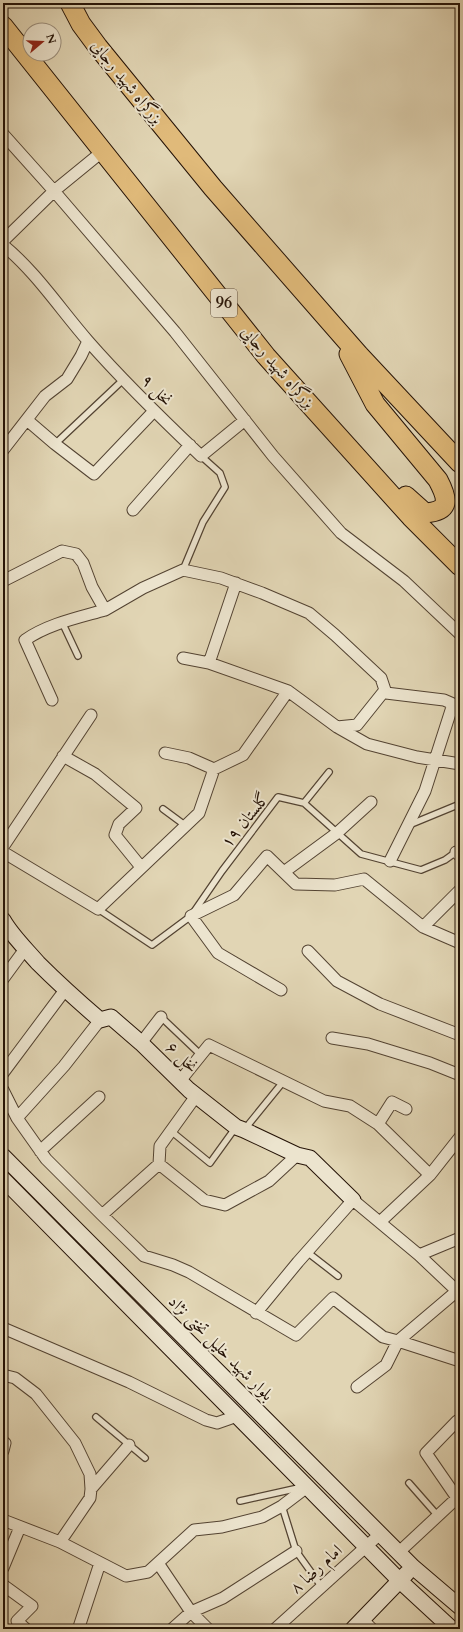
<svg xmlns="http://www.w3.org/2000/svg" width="463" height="1632" font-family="Cardo,Amiri,serif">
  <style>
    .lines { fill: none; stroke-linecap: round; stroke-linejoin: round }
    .lane-casing { stroke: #534332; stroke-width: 8 }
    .street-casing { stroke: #534332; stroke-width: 13 }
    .secondary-casing { stroke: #241206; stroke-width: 17 }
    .highway-casing { stroke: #241206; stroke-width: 21 }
    .lane { stroke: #ece4ce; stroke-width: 5.5 }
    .street { stroke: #ece4ce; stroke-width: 11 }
    .secondary { stroke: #ece4ce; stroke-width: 15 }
    .highway { stroke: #e0ba7a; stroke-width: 19 }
    .labels { text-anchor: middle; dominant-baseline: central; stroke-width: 4; stroke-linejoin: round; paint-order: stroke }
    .shield { fill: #ece4ce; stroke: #605142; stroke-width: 1 }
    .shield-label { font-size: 16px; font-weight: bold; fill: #241206 }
    .street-label { font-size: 17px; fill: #241206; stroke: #ece4ce }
  </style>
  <rect width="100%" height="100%" fill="#e1d5b4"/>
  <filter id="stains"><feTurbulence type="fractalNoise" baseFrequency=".005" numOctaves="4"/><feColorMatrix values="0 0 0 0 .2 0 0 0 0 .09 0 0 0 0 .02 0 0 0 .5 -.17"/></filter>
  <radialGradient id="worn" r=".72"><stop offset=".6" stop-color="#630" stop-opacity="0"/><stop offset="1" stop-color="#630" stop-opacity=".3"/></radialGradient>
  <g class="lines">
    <defs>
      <path id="lane" d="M55 444 124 379
        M183 570 203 522 225 487 220 473 201 456
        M62 622 78 656
        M304 803 329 772
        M163 809 186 826
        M409 825 460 804
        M98 909 152 945 191 916 222 871 278 797 304 803 361 854 421 870 445 860 456 852
        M161 1017 201 1055
        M244 1130 283 1082
        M171 1131 210 1163 236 1127
        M307 1252 338 1276
        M96 1417 145 1458
        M409 1483 438 1516
        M240 1501 303 1487
        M282 1506 296 1551 321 1586"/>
      <path id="street" d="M3 134 54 191 175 332 273 456 341 533 404 581 460 634
        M3 241 54 191 103 151
        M3 245C36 272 60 309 88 341 123 381 162 419 201 456L245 420
        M27 420 55 444 94 474 154 411
        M3 450 45 396 67 379 81 356 88 341
        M133 510 190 445
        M3 581 62 551 76 554 83 563 92 587 105 610 143 588 183 570 221 578 262 593 309 613 335 635 381 678 386 693 444 700 460 707
        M183 658 209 663 288 691 337 727 367 744 417 757 460 764
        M209 663 236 583
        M52 700 25 640C48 624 77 618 105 610
        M337 727 357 725 385 690
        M165 753 189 758 214 769 243 755 288 691
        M63 756 95 774 136 808 119 824 115 835 141 867
        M3 847 91 715
        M3 852 98 909 199 813 214 769
        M456 852 460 856
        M390 861 425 791 453 704
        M284 872 337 833 371 802
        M423 927 460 890
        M308 951 337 981 380 1004 460 1035
        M3 979 25 949
        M281 990 218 953 191 916 234 895 267 856 296 884 335 885 364 879 423 927 460 943
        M332 1038 368 1044 430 1063 460 1075
        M141 1043 161 1017
        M3 1073 65 990
        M180 1081 209 1045 324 1101 350 1106 378 1124
        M3 1090 17 1118 46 1159 102 1215 144 1256 173 1265 189 1272 296 1335 333 1298 383 1337 398 1341 457 1291 419 1255
        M17 1118 64 1066 100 1020
        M40 1151 99 1097
        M159 1164 204 1200 225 1205 269 1181 297 1155
        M430 1175 460 1137
        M102 1215 159 1164 160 1146 196 1096
        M381 1221 430 1175 378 1124 392 1102 406 1109
        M256 1313 298 1262 353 1200 419 1255 460 1238
        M3 1328 129 1382 206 1420 217 1423 237 1416
        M3 1375 15 1378 36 1394 75 1443 90 1474 91 1489 90 1498 60 1542 3 1520
        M357 1387 386 1365 398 1341 460 1361
        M3 1451 5 1443
        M91 1489 129 1445
        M60 1542 126 1576 148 1572 194 1530 222 1527 262 1517 282 1506 307 1487
        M398 1553 457 1498 426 1453 457 1421
        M158 1563 191 1612 208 1629
        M3 1568 20 1527
        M3 1585 32 1606 17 1621 26 1629
        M362 1619 372 1629
        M81 1629 79 1627 100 1563
        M172 1629 191 1612 223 1598 296 1551
        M275 1629 380 1534"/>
      <path id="secondary" d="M3 920C12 936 26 949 38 963 58 983 78 1001 100 1020L111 1017 141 1043 189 1090 236 1127 244 1130 297 1155 310 1158 353 1200
        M3 1156 413 1567 460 1607
        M3 1179 400 1581 452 1629
        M353 1629 407 1573"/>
      <path id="highway" d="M70 3 81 24 98 47 213 188 359 355 460 463
        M3 26 266 356 411 517 460 566
        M349 354 375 404 438 480C448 499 451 511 425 513L406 496"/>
    </defs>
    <!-- lane casing -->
    <use href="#lane" class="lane-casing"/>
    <!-- street casing -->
    <use href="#street" class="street-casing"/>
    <!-- secondary casing -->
    <use href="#secondary" class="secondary-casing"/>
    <!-- highway casing -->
    <use href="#highway" class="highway-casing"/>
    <!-- lane -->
    <use href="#lane" class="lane"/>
    <!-- street -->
    <use href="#street" class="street"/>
    <!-- secondary -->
    <use href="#secondary" class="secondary"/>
    <!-- highway -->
    <use href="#highway" class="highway"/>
  </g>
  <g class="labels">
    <!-- shield labels -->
    <rect class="shield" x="211" y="289" width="26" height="28" rx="3"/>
    <g class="shield-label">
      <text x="224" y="303">96</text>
    </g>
    <!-- street labels -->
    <g class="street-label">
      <text transform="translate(127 82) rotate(51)">بزرگراه شهید رجایی</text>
      <text transform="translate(278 367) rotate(49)">بزرگراه شهید رجایی</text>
      <text transform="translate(157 390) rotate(46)">نخل ۹</text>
      <text transform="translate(245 820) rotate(-51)">گلستان ۱۹</text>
      <text transform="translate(182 1057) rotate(44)">نخل ۶</text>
      <text transform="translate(221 1348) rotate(45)">بلوار شهید خلیل تختی نژاد</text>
      <text transform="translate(316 1569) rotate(-42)">امام رضا ۸</text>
    </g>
  </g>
  <!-- margin -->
  <rect width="463" height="1632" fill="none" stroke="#e1d5b4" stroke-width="16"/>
  <rect x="4" y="4" width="455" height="1624" fill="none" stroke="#241206" stroke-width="2"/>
  <rect x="8" y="8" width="447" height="1616" fill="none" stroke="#241206"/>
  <!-- north arrow -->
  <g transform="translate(42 42) rotate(71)"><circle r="19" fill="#ece4ce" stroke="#9c907e"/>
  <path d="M0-3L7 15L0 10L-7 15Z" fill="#8f2418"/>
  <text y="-6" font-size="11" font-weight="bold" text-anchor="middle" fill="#241206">N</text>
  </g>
  <rect width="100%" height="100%" filter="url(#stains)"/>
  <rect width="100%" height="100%" fill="url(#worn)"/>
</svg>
